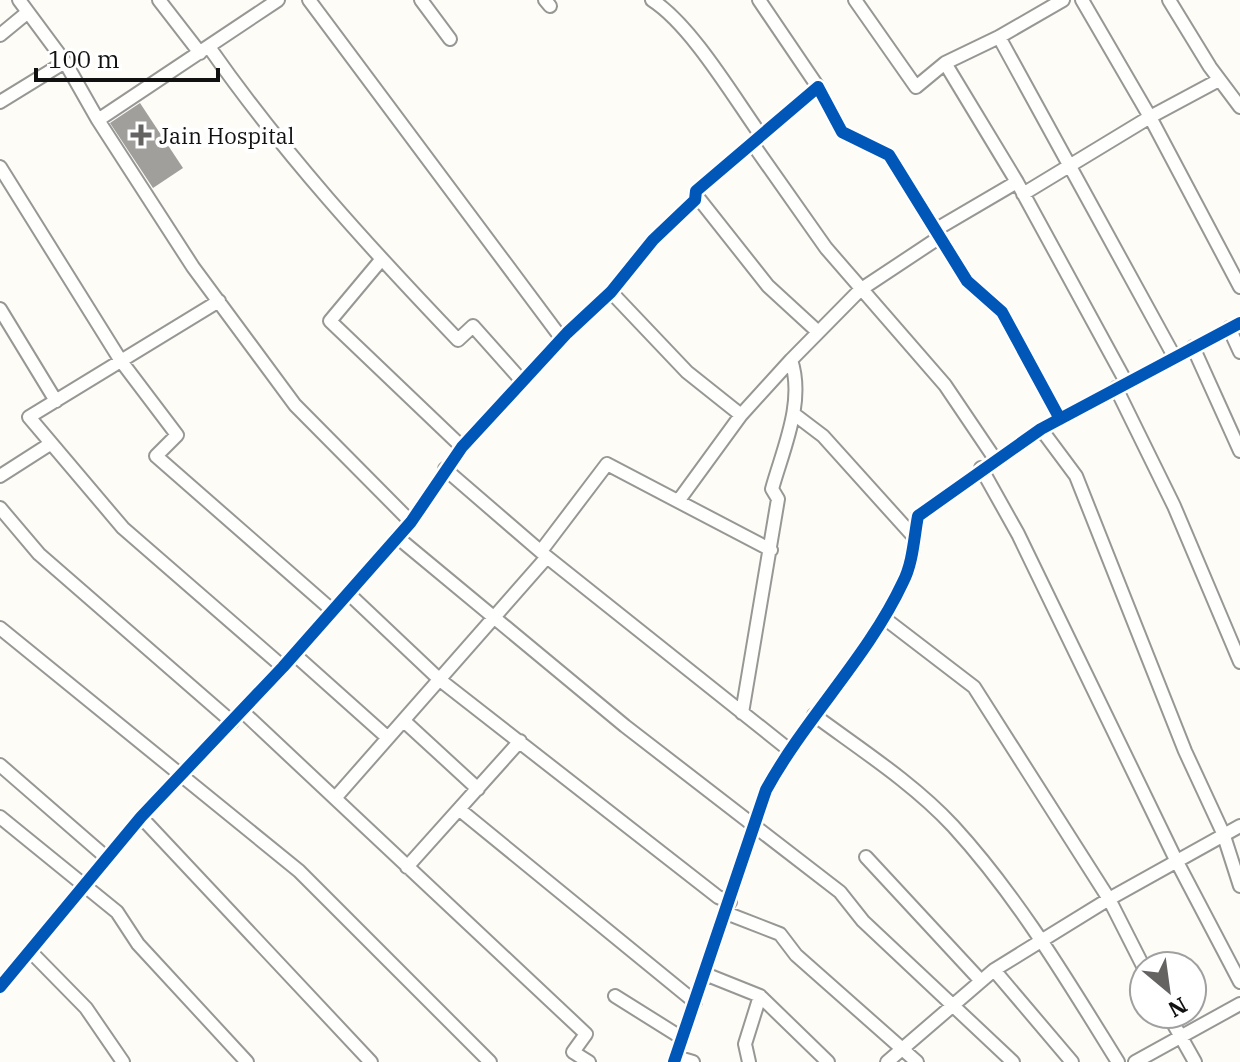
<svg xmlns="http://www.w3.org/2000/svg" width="1240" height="1062" font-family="'IBM Plex Serif',serif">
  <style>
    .building { fill: #a19f9c }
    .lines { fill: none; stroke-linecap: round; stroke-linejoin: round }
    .minor-casing { stroke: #979795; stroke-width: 16 }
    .minor { stroke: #fffffe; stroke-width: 12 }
    .cycleway-casing { stroke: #fff; stroke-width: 17 }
    .cycleway { stroke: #0057b8; stroke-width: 12 }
    .poi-dot { fill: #646362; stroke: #fff; stroke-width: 3 }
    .labels { text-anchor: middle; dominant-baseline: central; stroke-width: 8; stroke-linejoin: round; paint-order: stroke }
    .poi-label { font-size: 22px; fill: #111; stroke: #fff; text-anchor: start }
  </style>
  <rect width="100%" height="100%" fill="#fdfcf7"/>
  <!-- building -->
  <path class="building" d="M140 103 183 168 153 188 110 123Z"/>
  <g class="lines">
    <defs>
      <path id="minor" d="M19 0 65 62
        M159 0 200 53
        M278 0 98 120 193 267 295 405 411 522
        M309 0 562 339
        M421 0 450 39
        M545 0 550 6
        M652 0C691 25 733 96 760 134
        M759 0 818 87
        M855 0 916 87 945 63 1017 182 1126 382
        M1082 0 1150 117 1240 287
        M1169 0 1210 67 1240 107
        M0 35 28 12
        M999 37 1175 358
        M209 47C283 153 369 247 458 340L473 326 522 381
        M945 63 999 37 1063 0
        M0 102 65 62 98 120
        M752 143 826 248 945 385 995 459
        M0 167 121 361 177 435 156 456 333 611
        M1023 194 1150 117 1219 80
        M696 195 768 286 817 331
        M935 230 1017 182
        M381 260 330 321 462 447
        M611 292 687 372 741 415
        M219 301 29 417 123 528 283 667
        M0 309 56 401
        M1229 328 1240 352
        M1193 347 1240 451
        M1116 388 1174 506 1240 662
        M794 414 823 436 914 537
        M1041 429 1076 476 1185 751 1223 833 1240 886
        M981 468 1018 534 1176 860 1240 982
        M445 469 547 557 788 749
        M0 476 50 444
        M679 500 741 415 791 360
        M0 508 39 554 232 722
        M397 537 625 726 840 892 863 921 1013 1062
        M541 551 607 464 771 550
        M348 593 440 680 718 897 730 902
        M884 618 974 687 1109 899 1144 968
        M0 628 299 871 490 1062
        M294 654 388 738
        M242 711 586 1034 573 1052 589 1062
        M742 713 778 499 772 489C783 449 805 402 791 360L860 290 940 237
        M814 715C860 749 913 783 953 826 1018 897 1067 980 1118 1062
        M404 721 478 789
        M0 765 107 858
        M336 797 547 557
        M460 810 695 1002
        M0 817 117 912 138 944 247 1062
        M141 817 371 1062
        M866 857 981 981
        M407 867 520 741
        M726 913 780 934 796 955 917 1062
        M30 951 86 1008 123 1062
        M994 970 1072 1062
        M705 974 760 996 828 1062
        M0 987 141 817 283 667 411 522 462 447 567 333 611 292 653 240 695 200 696 191 818 87 842 132 889 155 967 281 1002 312 1060 419
        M615 996 682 1038
        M1168 1014 1195 1062
        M676 1057 693 1062
        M674 1062 766 790C806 717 868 657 903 582 913 563 914 537 918 516L1041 429 1240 323
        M749 1062 745 1044 760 996
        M887 1062 994 970 1109 899 1240 826
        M1135 1062 1240 1004"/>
    </defs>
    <!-- minor casing -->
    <use href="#minor" class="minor-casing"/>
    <!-- minor -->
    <use href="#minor" class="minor"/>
    <defs>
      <path id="cycleway" d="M0 987 141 817 283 667 411 522 462 447 567 333 611 292 653 240 695 200 696 191 818 87 842 132 889 155 967 281 1002 312 1060 419
        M674 1062 766 790C806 717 868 657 903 582 913 563 914 537 918 516L1041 429 1240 323"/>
    </defs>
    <!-- cycleway casing -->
    <use href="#cycleway" class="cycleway-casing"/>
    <!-- cycleway -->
    <use href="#cycleway" class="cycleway"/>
  </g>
  <!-- markers -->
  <path class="poi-dot" d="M137 123h8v8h8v8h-8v8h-8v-8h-8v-8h8z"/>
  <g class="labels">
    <!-- poi labels -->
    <g class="poi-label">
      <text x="159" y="135">Jain Hospital</text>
    </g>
  </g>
  <!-- north arrow -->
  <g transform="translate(1168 990) rotate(151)"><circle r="38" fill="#ffffff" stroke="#a0a0a0" stroke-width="2"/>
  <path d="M0-6L14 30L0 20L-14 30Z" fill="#646362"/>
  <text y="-12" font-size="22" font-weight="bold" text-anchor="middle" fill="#111111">N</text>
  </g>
  <!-- scale -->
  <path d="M36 68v12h182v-12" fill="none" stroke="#111111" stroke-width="4"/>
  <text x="48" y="68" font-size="24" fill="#111111" stroke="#ffffff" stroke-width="6" paint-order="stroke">100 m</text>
</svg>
